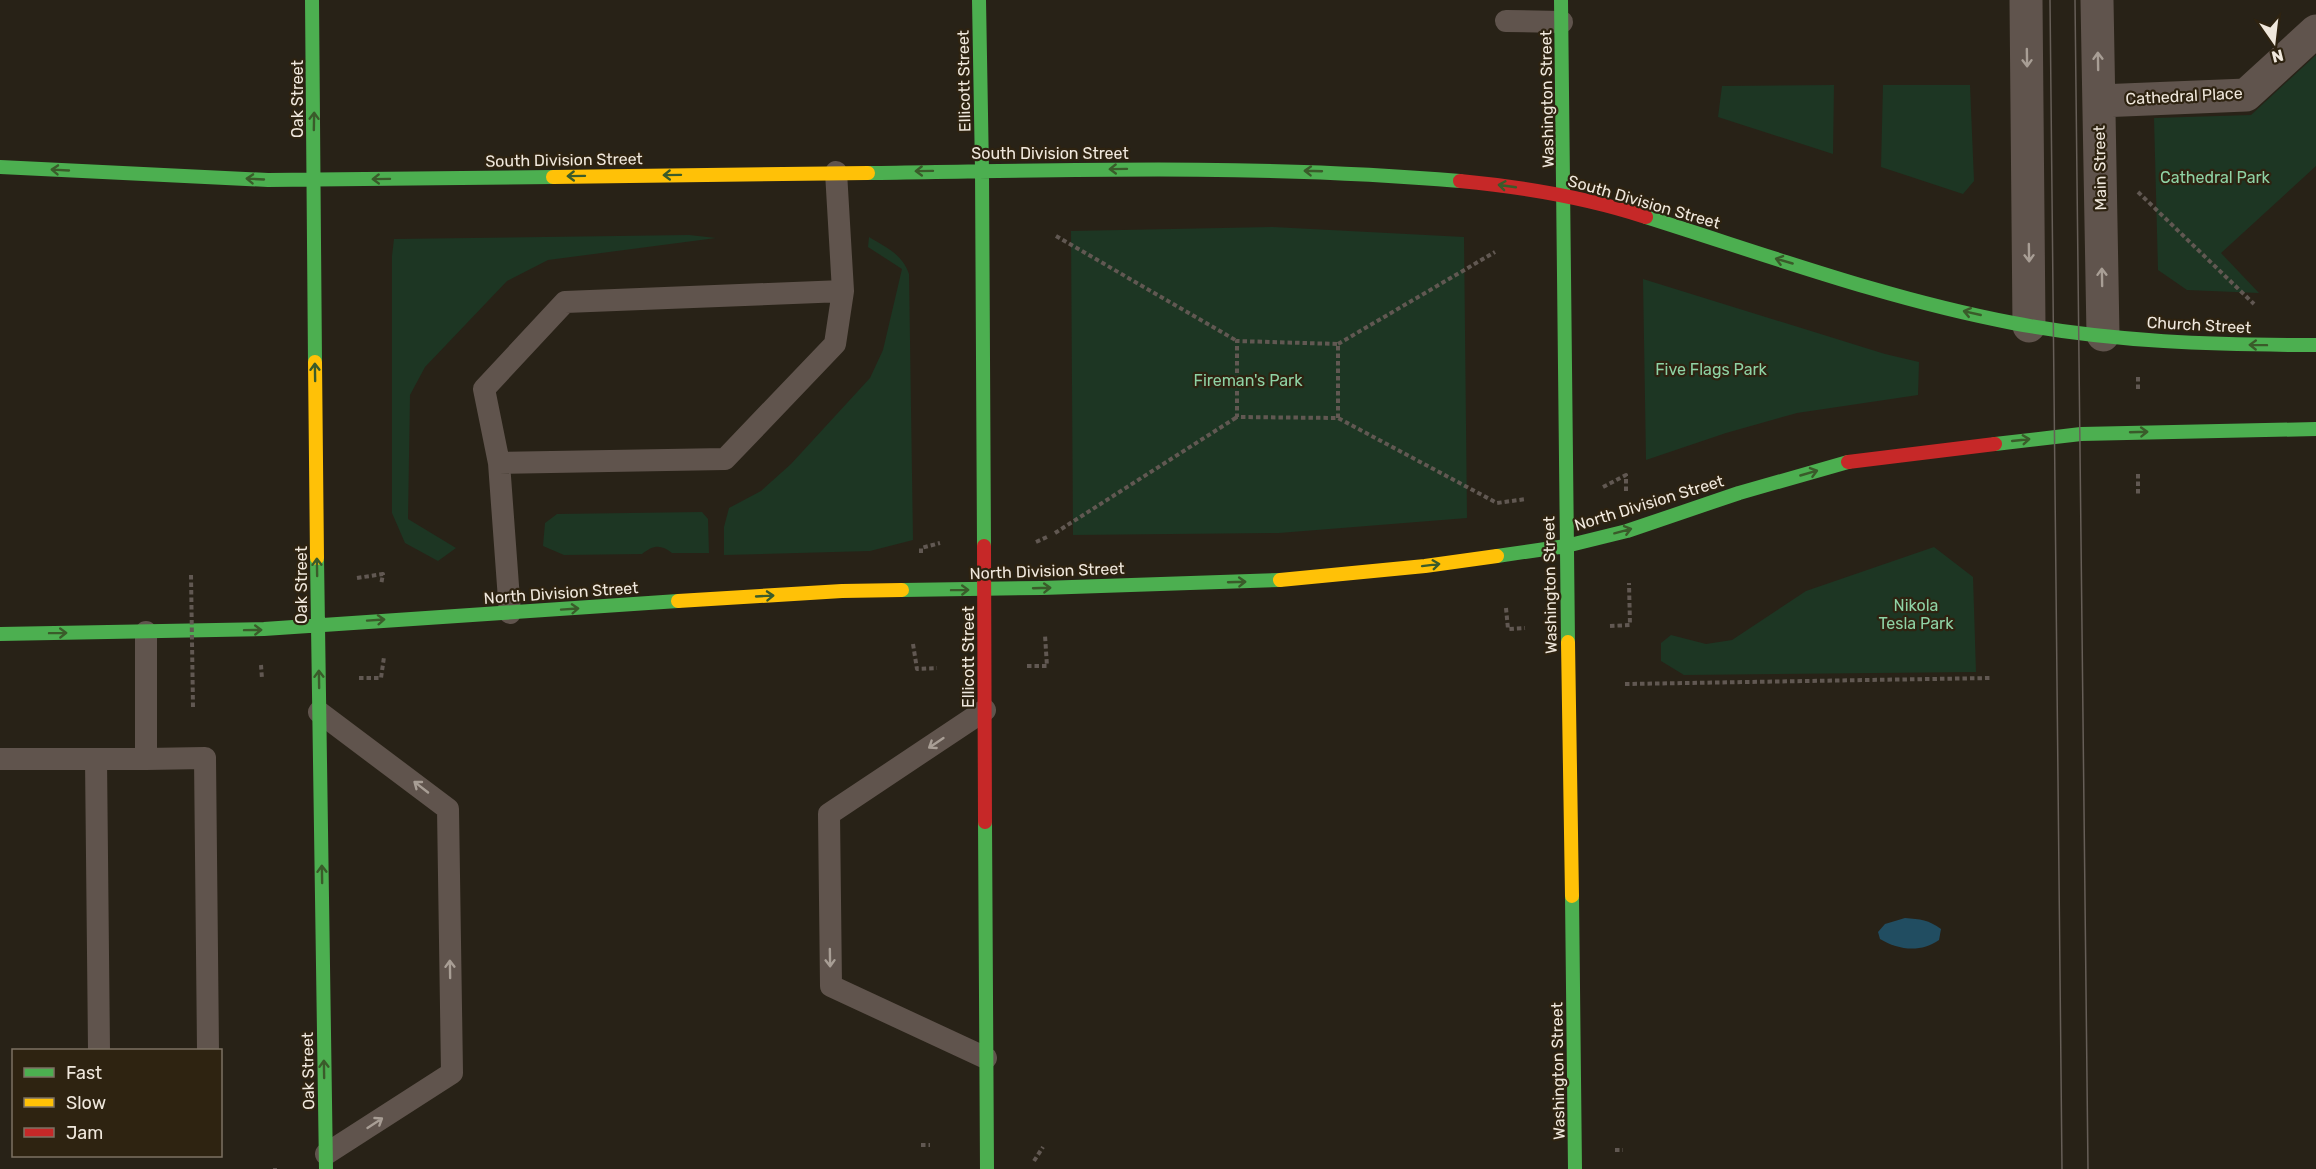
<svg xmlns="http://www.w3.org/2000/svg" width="2316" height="1169" font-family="Rubik,sans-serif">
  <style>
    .green { fill: #1d3623 }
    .water { fill: #214d61 }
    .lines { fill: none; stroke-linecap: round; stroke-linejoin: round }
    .path { stroke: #615852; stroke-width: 4; stroke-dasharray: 4.5 3; stroke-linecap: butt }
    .lane { stroke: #60544d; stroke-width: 22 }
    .street { stroke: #60544d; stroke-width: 33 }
    .fast { stroke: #4caf50; stroke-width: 14 }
    .slow { stroke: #ffc107; stroke-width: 14 }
    .jam { stroke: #c62828; stroke-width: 14 }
    .tram { stroke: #665e57; stroke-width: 1.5 }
    .path-bridge { stroke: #615852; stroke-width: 4; stroke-dasharray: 4.5 3; stroke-linecap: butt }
    .oneway { stroke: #a89e95 }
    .oneway2 { stroke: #3a5b2a }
    .labels { text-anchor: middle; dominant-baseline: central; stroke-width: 4.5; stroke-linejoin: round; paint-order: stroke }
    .street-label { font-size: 16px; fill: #f0e8dd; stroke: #2e2311 }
    .park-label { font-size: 16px; fill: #8fd3a5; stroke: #2e2311 }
  </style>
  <rect width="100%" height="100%" fill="#282217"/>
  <!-- green -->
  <path class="green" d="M2316 55V166L2221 253 2259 293 2187 290 2158 270 2154 118 2251 115Z
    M1834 85 1833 154 1718 117 1722 86Z
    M1883 85H1970L1974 181 1963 194 1881 167Z
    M1273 227 1464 237 1467 518 1279 533 1073 535 1071 231Z
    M689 235 716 238 548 260 507 281 425 367 410 395 408 519 456 548 438 561 405 543 392 513V256L394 239Z
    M869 237C887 248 902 254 909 274L913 540 870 551 724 555V527L729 508 761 491 791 464 870 378 883 350 902 269 868 247Z
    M1643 279 1885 354 1919 362 1918 395 1797 413 1726 433 1646 460Z
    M702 512 708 519 709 553H672C661 544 653 545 642 554L564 555 543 546 545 523 557 514Z
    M1934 547 1973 577 1976 672 1684 675 1661 661V643L1671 635 1706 644 1732 640 1806 591Z"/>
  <!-- water -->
  <path class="water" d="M1905 918C1920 919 1929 920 1941 929L1939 940C1921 953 1898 950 1880 939L1878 932 1885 924Z"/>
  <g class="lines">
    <!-- path -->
    <path class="path" d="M2138 192 2254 304
      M1056 236 1237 341
      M1338 344 1495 252
      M2138 377V390
      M1338 418V344L1237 341V417L1338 418 1497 503 1526 499
      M2138 474V494
      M1603 487 1626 475V492
      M1055 533 1237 417
      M1036 542 1047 537
      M921 553V548L940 543
      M357 578 383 574 381 585
      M1506 608 1508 629 1525 628
      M1610 626 1630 625 1629 583
      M913 644 917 669 937 668
      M261 665 262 679
      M1027 666H1047L1045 635
      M359 678H381L384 657
      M1625 684 1991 678
      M921 1145H930
      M1615 1150H1623
      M1034 1161 1043 1147
      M275 1169V1168"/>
    <!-- lane -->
    <path class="lane" d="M1506 21 1562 22
      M499 463 725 459 835 344 843 291 836 172
      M510 613 499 463 484 389 565 302 843 291
      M985 710 829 814 831 986 986 1058
      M319 712 448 809 452 1073 326 1154
      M0 759H146V632
      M96 759 99 1050
      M146 759 205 758 208 1050"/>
    <!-- street -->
    <path class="street" d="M2026 0 2029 326
      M2097 0 2103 335
      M2099 101 2246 95 2316 31"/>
    <!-- fast -->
    <path class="fast" d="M312 0 315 362
      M979 0 982 170
      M1561 0 1568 642
      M0 167 268 180 553 177
      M982 170 984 546
      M868 173C1065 170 1263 164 1460 181
      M1646 217C1767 255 1887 299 2013 323 2113 342 2214 345 2316 345
      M1995 444 2081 434 2316 429
      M1497 556 1566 546 1627 531 1739 493 1848 462
      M317 558 326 1169
      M902 590 1042 588 1280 580
      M0 634 264 629 678 601
      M985 822 987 1169
      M1572 896 1575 1169"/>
    <!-- slow -->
    <path class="slow" d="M553 177 868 173
      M315 362 317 558
      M1280 580 1425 566 1497 556
      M678 601 842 591 902 590
      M1568 642 1572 896"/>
    <!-- jam -->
    <path class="jam" d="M1460 181C1523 187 1585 197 1646 217
      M1848 462 1995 444
      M984 546 985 822"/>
    <!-- tram -->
    <path class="tram" d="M2050 0 2062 1169
      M2075 0 2088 1169"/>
    <!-- path-bridge -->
    <path class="path-bridge" d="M191 575 193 707"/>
  </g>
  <!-- one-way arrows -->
  <defs><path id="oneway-shaft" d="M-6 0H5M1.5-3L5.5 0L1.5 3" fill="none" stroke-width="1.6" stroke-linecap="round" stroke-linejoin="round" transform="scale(1.5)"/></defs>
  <g class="oneway">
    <use href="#oneway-shaft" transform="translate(2027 58) rotate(89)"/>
    <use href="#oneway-shaft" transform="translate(2098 61) rotate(-91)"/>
    <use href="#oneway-shaft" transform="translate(2029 253) rotate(89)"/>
    <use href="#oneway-shaft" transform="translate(2102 277) rotate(-91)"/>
    <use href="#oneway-shaft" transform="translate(936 743) rotate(146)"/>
    <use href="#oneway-shaft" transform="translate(421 787) rotate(-142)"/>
    <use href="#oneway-shaft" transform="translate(830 958) rotate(89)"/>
    <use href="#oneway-shaft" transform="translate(450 969) rotate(-91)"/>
    <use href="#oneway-shaft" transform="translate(375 1123) rotate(-33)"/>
  </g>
  <g class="oneway2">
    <use href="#oneway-shaft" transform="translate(314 121) rotate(-89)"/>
    <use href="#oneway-shaft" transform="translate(1118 169) rotate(179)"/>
    <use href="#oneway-shaft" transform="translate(60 170) rotate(-177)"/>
    <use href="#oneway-shaft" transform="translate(924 171) rotate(179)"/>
    <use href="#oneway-shaft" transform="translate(1313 171) rotate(-178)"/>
    <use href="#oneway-shaft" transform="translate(672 175) rotate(179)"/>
    <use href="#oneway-shaft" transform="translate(576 176) rotate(179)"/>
    <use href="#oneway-shaft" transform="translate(255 179) rotate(-177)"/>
    <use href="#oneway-shaft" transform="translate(381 179) rotate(179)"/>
    <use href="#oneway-shaft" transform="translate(1507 186) rotate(-172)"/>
    <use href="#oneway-shaft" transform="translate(1784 261) rotate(-164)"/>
    <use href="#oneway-shaft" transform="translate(1972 313) rotate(-167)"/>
    <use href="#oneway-shaft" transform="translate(2258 345) rotate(-179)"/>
    <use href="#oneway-shaft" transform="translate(315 372) rotate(-91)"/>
    <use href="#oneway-shaft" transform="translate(2139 432) rotate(-2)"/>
    <use href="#oneway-shaft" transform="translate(2021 440) rotate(-6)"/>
    <use href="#oneway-shaft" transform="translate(1809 473) rotate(-16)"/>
    <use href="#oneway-shaft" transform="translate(1623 531) rotate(-15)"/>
    <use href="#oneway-shaft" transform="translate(1431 565) rotate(-7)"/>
    <use href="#oneway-shaft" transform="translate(317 567) rotate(-91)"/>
    <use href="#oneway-shaft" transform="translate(1237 582) rotate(-2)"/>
    <use href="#oneway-shaft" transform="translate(1042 588) rotate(-2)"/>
    <use href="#oneway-shaft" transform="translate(960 590) rotate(-1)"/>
    <use href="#oneway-shaft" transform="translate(765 596) rotate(-3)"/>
    <use href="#oneway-shaft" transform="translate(570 609) rotate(-4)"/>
    <use href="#oneway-shaft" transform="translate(376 620) rotate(-4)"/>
    <use href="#oneway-shaft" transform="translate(253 630) rotate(-1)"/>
    <use href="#oneway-shaft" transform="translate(58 633) rotate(-1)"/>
    <use href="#oneway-shaft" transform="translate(319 679) rotate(-91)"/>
    <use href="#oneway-shaft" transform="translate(322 874) rotate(-91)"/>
    <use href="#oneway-shaft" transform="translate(324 1069) rotate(-91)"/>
  </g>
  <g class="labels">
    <!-- street labels -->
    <g class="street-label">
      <text transform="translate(964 81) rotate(-91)">Ellicott Street</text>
      <text transform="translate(2184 96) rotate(-3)">Cathedral Place</text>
      <text transform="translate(297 99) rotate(-90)">Oak Street</text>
      <text transform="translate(1547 99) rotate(-91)">Washington Street</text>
      <text x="1050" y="153">South Division Street</text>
      <text transform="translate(564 160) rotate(-1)">South Division Street</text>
      <text transform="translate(2100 168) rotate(-91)">Main Street</text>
      <text transform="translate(1644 202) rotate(16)">South Division Street</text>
      <text transform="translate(2199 325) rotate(3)">Church Street</text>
      <text transform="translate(1649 503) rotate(-17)">North Division Street</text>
      <text transform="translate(1047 571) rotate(-2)">North Division Street</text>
      <text transform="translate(301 585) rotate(-90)">Oak Street</text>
      <text transform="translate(1550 585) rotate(-91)">Washington Street</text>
      <text transform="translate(561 593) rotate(-4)">North Division Street</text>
      <text transform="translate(968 657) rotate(-90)">Ellicott Street</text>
      <text transform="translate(308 1071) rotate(-91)">Oak Street</text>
      <text transform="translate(1558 1071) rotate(-91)">Washington Street</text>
    </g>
    <!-- park labels -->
    <g class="park-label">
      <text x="2215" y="177">Cathedral Park</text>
      <text x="1711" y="369">Five Flags Park</text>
      <text x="1248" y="380">Fireman's Park</text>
      <text x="1916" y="605">Nikola<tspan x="1916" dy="18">Tesla Park</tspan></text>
    </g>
  </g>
  <!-- legend -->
  <rect x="12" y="1049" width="210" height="108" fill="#2e2311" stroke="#7c7263" stroke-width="1.5"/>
  <rect x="24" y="1068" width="30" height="9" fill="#4caf50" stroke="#7c7263" stroke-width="1.5"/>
  <text x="66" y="1079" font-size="18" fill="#f0e8dd">Fast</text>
  <rect x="24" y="1098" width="30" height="9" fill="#ffc107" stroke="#7c7263" stroke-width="1.5"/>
  <text x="66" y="1109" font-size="18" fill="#f0e8dd">Slow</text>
  <rect x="24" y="1128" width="30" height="9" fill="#c62828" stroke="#7c7263" stroke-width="1.5"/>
  <text x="66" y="1139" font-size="18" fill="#f0e8dd">Jam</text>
  <!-- north arrow -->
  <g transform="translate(2274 42) rotate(166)" stroke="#2e2311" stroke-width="4.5" paint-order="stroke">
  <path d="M0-4.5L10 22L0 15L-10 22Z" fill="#f0e8dd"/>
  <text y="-9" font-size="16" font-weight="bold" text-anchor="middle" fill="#f0e8dd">N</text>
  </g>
</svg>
